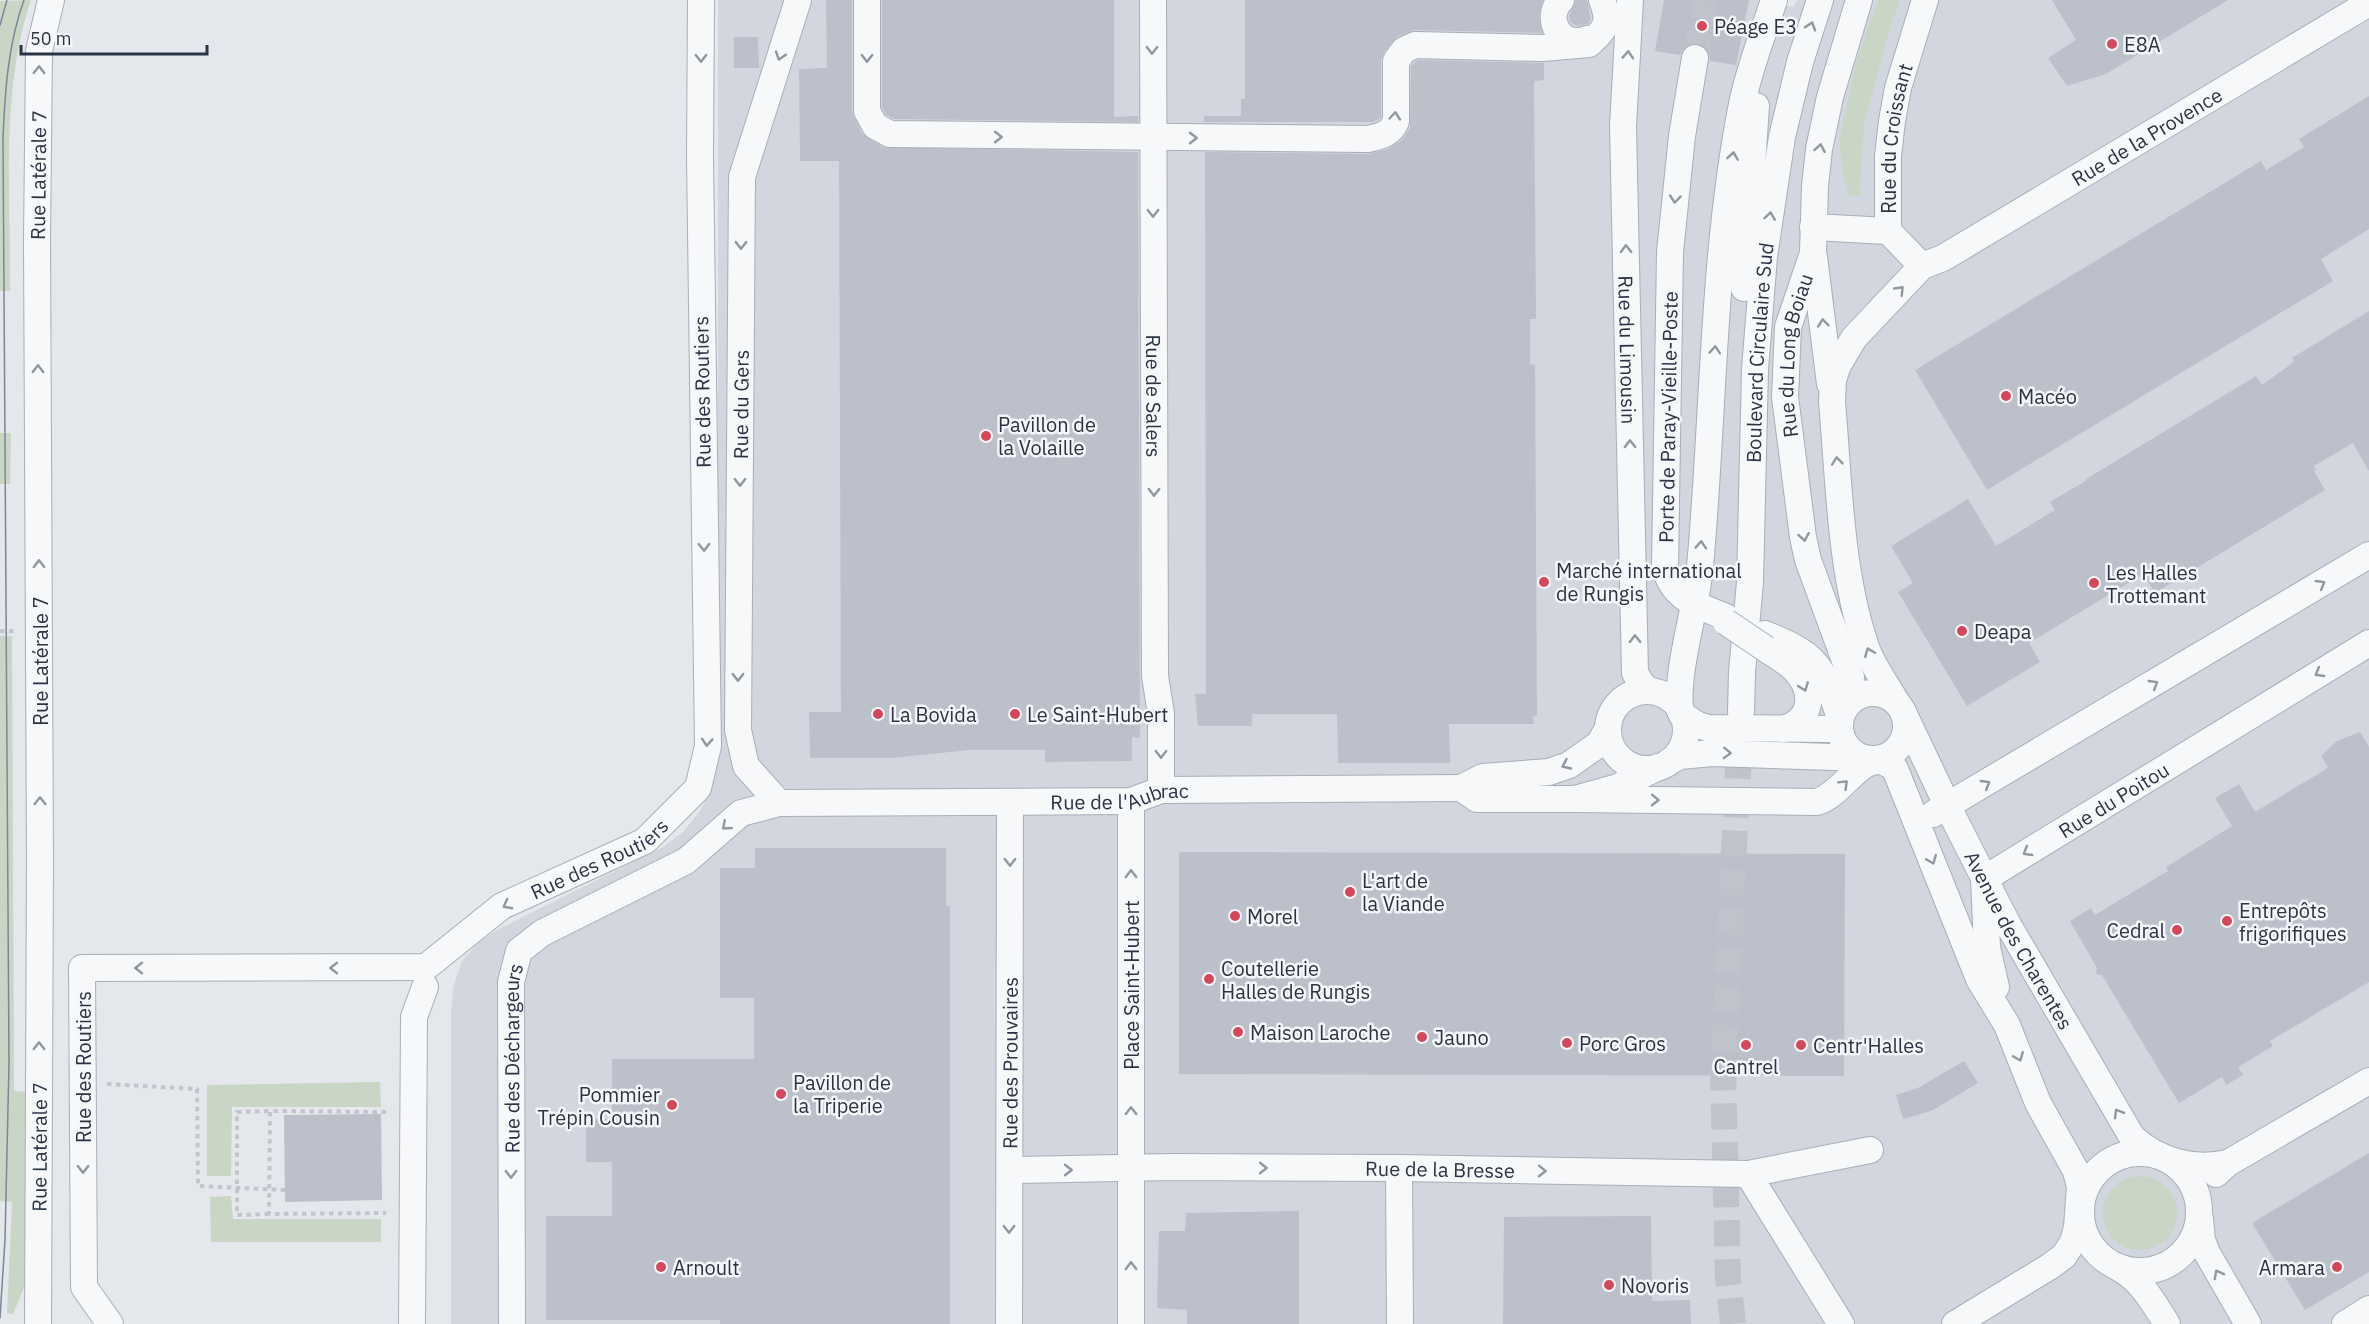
<svg xmlns="http://www.w3.org/2000/svg" width="2369" height="1324" font-family="'IBM Plex Sans',sans-serif">
  <style>
    .built { fill: #d2d6de }
    .green { fill: #c9d6c5 }
    .building { fill: #bbc0ca }
    .lines { fill: none; stroke-linecap: round; stroke-linejoin: round }
    .minor-tunnel { stroke: #bfc3cb; stroke-width: 26; stroke-dasharray: 26 13; stroke-linecap: butt }
    .minor-casing { stroke: #a9aeb7; stroke-width: 28 }
    .path { stroke: #c2c5cb; stroke-width: 4; stroke-dasharray: 4.5 4.5; stroke-linecap: butt }
    .minor { stroke: #f7f8fa; stroke-width: 26 }
    .tram { stroke: #7d8696; stroke-width: 1.5 }
    .minor-bridge-casing { stroke: #a9aeb7; stroke-width: 28; stroke-linecap: butt }
    .minor-bridge { stroke: #f7f8fa; stroke-width: 26 }
    .oneway { stroke: #9196a0 }
    .poi-dot { fill: #d1495b; stroke: #f4f6f9; stroke-width: 2 }
    .labels { text-anchor: middle; dominant-baseline: central; stroke-width: 5; stroke-linejoin: round; paint-order: stroke }
    .poi-label { font-size: 20px; fill: #2b3445; stroke: #f4f6f9; text-anchor: start }
    .street-label { font-size: 20px; fill: #2b3445; stroke: #f4f6f9 }
  </style>
  <rect width="100%" height="100%" fill="#e4e7ec"/>
  <!-- built -->
  <path class="built" d="M718 0H1755L1794 7 1797 0H2369V1324H451V1015L453 988 462 961 478 943 497 930 663 847 683 832 700 811 711 790 718 760Z"/>
  <!-- green -->
  <path class="green" d="M31 0C0 91 11 196 10 291H0V1Z
    M1878 0H1900L1891 24 1864 124 1859 197 1849 195 1843 175 1839 140 1857 59Z
    M0 433H11L10 484H0Z
    M0 636H12L14 1091 31 1092 26 1283 13 1314 7 1313 12 1202 0 1201Z
    M380 1082 381 1107H232L231 1176H207V1085Z
    M2103 1213a37 37 0 1 1 74 0a37 37 0 1 1-74 0Z
    M231 1196 233 1219H381V1242H211L210 1197Z"/>
  <!-- building -->
  <path class="building" d="M826 0H852V112L862 134 883 147 1138 152 1140 738 1132 737V761L1045 762V750H969L892 758H810L809 712H841L839 161H800L799 69 827 68Z
    M882 0H1114V117L1138 116V122L894 119 886 115 882 107Z
    M1245 0H1543L1539 15 1542 33 1415 30 1398 36 1384 52 1381 60V118L1373 122H1204V116H1241V99H1245Z
    M1576 0H1587L1591 19 1588 24 1577 26 1570 22 1569 16Z
    M1664 0H1749L1736 65 1710 61 1709 52 1705 47 1698 43 1689 44 1683 49 1680 55 1655 51Z
    M2052 0H2228L2106 74 2067 86 2048 58 2076 40Z
    M734 37H758L759 68H734Z
    M1418 60 1544 63V80L1534 81 1536 319H1530V364L1535 365 1537 716 1533 717 1534 724H1449L1450 763H1338L1337 714H1252V726H1198L1195 694H1206L1205 152 1368 154 1387 149 1402 140 1410 128 1411 66Z
    M2369 96V229L2321 259 2333 281 1987 490 1915 370 2261 161 2266 170 2304 147 2299 139Z
    M2369 311V471L2353 443 2314 466 2316 470 2314 471 2325 490 2155 593 2143 574 2029 643 2040 662 1967 706 1898 592 1913 583 1891 546 1968 499 1996 546 2055 510 2050 502 2087 480 2086 479 2256 376 2262 385 2294 362 2292 358Z
    M2360 732 2369 747V982L2270 1041 2273 1046 2238 1067 2243 1075 2226 1085 2222 1077 2179 1103 2102 975 2096 974 2097 968 2070 921 2091 908 2095 915 2168 871 2166 867 2232 826 2215 798 2239 784 2255 812 2323 771 2328 767 2321 756 2337 741Z
    M755 848H946V906H950V1324H720V1320H546V1216H612V1162H586V1119H612V1059H754V998H720V868H755Z
    M1179 852 1845 854 1844 1076 1179 1074Z
    M1964 1061 1978 1083 1931 1111 1903 1119 1896 1095 1918 1088Z
    M381 1114 382 1200 285 1202 284 1115Z
    M2369 1153V1272L2305 1310 2252 1223Z
    M1299 1211V1324H1187V1310L1157 1308 1159 1231H1185L1186 1213Z
    M1651 1216 1652 1301 1690 1300 1691 1324H1503L1504 1217Z"/>
  <g class="lines">
    <!-- minor-tunnel -->
    <path class="minor-tunnel" d="M1695 58 1706 0
      M1733 1324 1728 1278 1723 1070 1740 731"/>
    <defs>
      <g id="minor">
        <path d="M867 0V111L875 126 890 134 1368 139C1381 136 1391 134 1396 121V61L1404 50 1415 45 1542 48 1589 44C1606 28 1611 24 1602 0"/>
        <path id="s1" d="M1153 0 1155 676 1161 714V790"/>
        <path d="M1561 0C1544 16 1558 49 1587 39"/>
        <path id="s2" d="M1630 0 1623 126 1635 673 1643 686 1651 691"/>
        <path d="M1695 58 1682 136 1670 252 1665 567C1672 599 1699 606 1726 617"/>
        <path d="M1813 227 1888 231"/>
        <path d="M1814 257 1830 384"/>
        <path id="s3" d="M1922 266 1888 231V156L1892 121 1898 88 1925 0"/>
        <path d="M1744 288 1756 106"/>
        <path d="M1765 634C1816 654 1824 666 1840 719"/>
        <path d="M1766 649C1775 655 1786 661 1794 669 1815 690 1814 720 1783 729"/>
        <circle cx="1647" cy="730" r="39"/>
        <circle cx="1873" cy="726" r="33"/>
        <path id="s4" d="M1897 703C1887 685 1873 667 1866 647 1840 572 1839 481 1832 402L1833 380 1838 365 1854 338 1922 266 1943 258 2369 3"/>
        <path id="s5" d="M1844 708 1850 694 1851 677 1808 560 1803 537 1785 397 1788 327 1813 253 1815 186 1819 149 1830 97 1859 0"/>
        <path d="M1680 711C1676 668 1696 611 1700 567 1714 413 1712 256 1742 104 1749 69 1763 34 1774 0"/>
        <path id="s6" d="M1741 712 1742 672 1750 582 1755 369 1764 257 1782 137 1800 62 1820 0"/>
        <path id="s7" d="M1903 712 1948 807 2007 923 2132 1137C2158 1161 2194 1171 2228 1163"/>
        <path d="M1682 715 1698 725 1708 728 1824 729H1831L1839 722"/>
        <path d="M1608 728 1599 744 1569 765 1549 772 1483 777 1461 788 1477 799H1575L1618 787 1658 767"/>
        <path d="M1670 761 1680 756 1712 753 1864 758"/>
        <path d="M1575 799 1817 802C1848 792 1864 742 1895 769L1979 979 2007 1025 2038 1103 2076 1171 2080 1187 2077 1227 2073 1242 2064 1256 2049 1267 1955 1324"/>
        <path id="s8" d="M779 803 746 766 738 730 742 177 798 0"/>
        <path d="M1933 814 2369 555"/>
        <path id="s9" d="M1996 987 1987 947 1984 879 2369 643"/>
        <circle cx="2140" cy="1212" r="59"/>
        <path d="M1399 1168 1400 1324"/>
        <path id="s10" d="M1010 1170 1172 1167 1399 1168 1748 1174 1870 1150"/>
        <path d="M1748 1174 1841 1324"/>
        <path d="M2216 1174 2228 1163 2369 1081"/>
        <path d="M2200 1219 2202 1240 2207 1253 2248 1324"/>
        <path d="M2119 1268C2142 1281 2153 1302 2167 1324"/>
        <path id="s11" d="M38 1324 40 860 37 240 39 51 51 0"/>
        <path id="s12" d="M110 1324 84 1287 82 968 426 967 502 906 645 841 698 788 708 746 700 157 701 0"/>
        <path d="M412 1324 414 1017 425 987"/>
        <path id="s13" d="M512 1324 511 982 519 951 542 933 686 861 741 813 779 803 1131 801 1161 790 1461 788"/>
        <path id="s14" d="M1009 1324 1010 803"/>
        <path d="M1131 1324V801"/>
        <path d="M2345 1324 2369 1309"/>
      </g>
    </defs>
    <!-- minor casing -->
    <use href="#minor" class="minor-casing"/>
    <!-- path -->
    <path class="path" d="M0 631H14
      M107 1084 197 1089 198 1186 285 1190
      M386 1112 270 1111 269 1214 386 1213
      M269 1214 237 1215V1112L270 1111"/>
    <!-- minor -->
    <use href="#minor" class="minor"/>
    <!-- tram -->
    <path class="tram" d="M0 25 7 0
      M0 1318 5 1240 9 1063 3 138C5 91 8 44 24 0"/>
    <defs>
      <path id="minor-bridge" d="M1726 622 1766 649"/>
    </defs>
    <!-- minor-bridge casing -->
    <use href="#minor-bridge" class="minor-bridge-casing"/>
    <!-- minor-bridge -->
    <use href="#minor-bridge" class="minor-bridge"/>
  </g>
  <!-- one-way arrows -->
  <defs><path id="oneway-chevron" d="M-2-3.5L2.5 0L-2 3.5" fill="none" stroke-width="1.6" stroke-linecap="round" stroke-linejoin="round" transform="scale(1.5)"/></defs>
  <g class="oneway">
    <use href="#oneway-chevron" transform="translate(1811 26) rotate(-72)"/>
    <use href="#oneway-chevron" transform="translate(1152 50) rotate(91)"/>
    <use href="#oneway-chevron" transform="translate(1628 55) rotate(-86)"/>
    <use href="#oneway-chevron" transform="translate(780 56) rotate(108)"/>
    <use href="#oneway-chevron" transform="translate(701 58) rotate(90)"/>
    <use href="#oneway-chevron" transform="translate(867 58) rotate(90)"/>
    <use href="#oneway-chevron" transform="translate(39 70) rotate(-89)"/>
    <use href="#oneway-chevron" transform="translate(1395 116) rotate(-85)"/>
    <use href="#oneway-chevron" transform="translate(998 137)"/>
    <use href="#oneway-chevron" transform="translate(1193 138)"/>
    <use href="#oneway-chevron" transform="translate(1820 148) rotate(-80)"/>
    <use href="#oneway-chevron" transform="translate(1733 156) rotate(-81)"/>
    <use href="#oneway-chevron" transform="translate(1675 199) rotate(96)"/>
    <use href="#oneway-chevron" transform="translate(1153 213) rotate(90)"/>
    <use href="#oneway-chevron" transform="translate(1770 216) rotate(-82)"/>
    <use href="#oneway-chevron" transform="translate(741 245) rotate(90)"/>
    <use href="#oneway-chevron" transform="translate(1626 249) rotate(-91)"/>
    <use href="#oneway-chevron" transform="translate(1900 290) rotate(-46)"/>
    <use href="#oneway-chevron" transform="translate(1823 323) rotate(-96)"/>
    <use href="#oneway-chevron" transform="translate(1715 350) rotate(-86)"/>
    <use href="#oneway-chevron" transform="translate(38 369) rotate(-90)"/>
    <use href="#oneway-chevron" transform="translate(1630 444) rotate(-91)"/>
    <use href="#oneway-chevron" transform="translate(1837 461) rotate(-96)"/>
    <use href="#oneway-chevron" transform="translate(740 482) rotate(90)"/>
    <use href="#oneway-chevron" transform="translate(1154 492) rotate(90)"/>
    <use href="#oneway-chevron" transform="translate(1804 537) rotate(80)"/>
    <use href="#oneway-chevron" transform="translate(1701 545) rotate(-86)"/>
    <use href="#oneway-chevron" transform="translate(704 547) rotate(89)"/>
    <use href="#oneway-chevron" transform="translate(39 564) rotate(-90)"/>
    <use href="#oneway-chevron" transform="translate(2321 584) rotate(-31)"/>
    <use href="#oneway-chevron" transform="translate(1635 639) rotate(-91)"/>
    <use href="#oneway-chevron" transform="translate(1869 652) rotate(-112)"/>
    <use href="#oneway-chevron" transform="translate(2319 673) rotate(149)"/>
    <use href="#oneway-chevron" transform="translate(738 677) rotate(90)"/>
    <use href="#oneway-chevron" transform="translate(2154 684) rotate(-31)"/>
    <use href="#oneway-chevron" transform="translate(1804 687) rotate(69)"/>
    <use href="#oneway-chevron" transform="translate(707 742) rotate(94)"/>
    <use href="#oneway-chevron" transform="translate(1727 753) rotate(2)"/>
    <use href="#oneway-chevron" transform="translate(1161 754) rotate(90)"/>
    <use href="#oneway-chevron" transform="translate(1566 765) rotate(155)"/>
    <use href="#oneway-chevron" transform="translate(1844 784) rotate(-45)"/>
    <use href="#oneway-chevron" transform="translate(1986 784) rotate(-31)"/>
    <use href="#oneway-chevron" transform="translate(1655 800) rotate(1)"/>
    <use href="#oneway-chevron" transform="translate(40 801) rotate(-90)"/>
    <use href="#oneway-chevron" transform="translate(726 826) rotate(139)"/>
    <use href="#oneway-chevron" transform="translate(2027 852) rotate(149)"/>
    <use href="#oneway-chevron" transform="translate(1932 860) rotate(68)"/>
    <use href="#oneway-chevron" transform="translate(1010 862) rotate(90)"/>
    <use href="#oneway-chevron" transform="translate(1131 874) rotate(-90)"/>
    <use href="#oneway-chevron" transform="translate(507 905) rotate(152)"/>
    <use href="#oneway-chevron" transform="translate(139 968) rotate(180)"/>
    <use href="#oneway-chevron" transform="translate(334 968) rotate(180)"/>
    <use href="#oneway-chevron" transform="translate(39 1046) rotate(-90)"/>
    <use href="#oneway-chevron" transform="translate(2019 1057) rotate(68)"/>
    <use href="#oneway-chevron" transform="translate(1131 1111) rotate(-90)"/>
    <use href="#oneway-chevron" transform="translate(2118 1113) rotate(-120)"/>
    <use href="#oneway-chevron" transform="translate(1263 1168)"/>
    <use href="#oneway-chevron" transform="translate(83 1169) rotate(90)"/>
    <use href="#oneway-chevron" transform="translate(1068 1170)"/>
    <use href="#oneway-chevron" transform="translate(1542 1171) rotate(1)"/>
    <use href="#oneway-chevron" transform="translate(511 1174) rotate(90)"/>
    <use href="#oneway-chevron" transform="translate(1009 1229) rotate(90)"/>
    <use href="#oneway-chevron" transform="translate(1131 1266) rotate(-90)"/>
    <use href="#oneway-chevron" transform="translate(2218 1274) rotate(-118)"/>
  </g>
  <!-- markers -->
  <g class="poi-dot">
    <circle cx="1702" cy="26" r="6"/>
    <circle cx="2112" cy="44" r="6"/>
    <circle cx="2006" cy="396" r="6"/>
    <circle cx="986" cy="436" r="6"/>
    <circle cx="1544" cy="582" r="6"/>
    <circle cx="2094" cy="583" r="6"/>
    <circle cx="1962" cy="631" r="6"/>
    <circle cx="878" cy="714" r="6"/>
    <circle cx="1015" cy="714" r="6"/>
    <circle cx="1350" cy="892" r="6"/>
    <circle cx="1235" cy="916" r="6"/>
    <circle cx="2227" cy="921" r="6"/>
    <circle cx="2177" cy="930" r="6"/>
    <circle cx="1209" cy="979" r="6"/>
    <circle cx="1238" cy="1032" r="6"/>
    <circle cx="1422" cy="1037" r="6"/>
    <circle cx="1567" cy="1043" r="6"/>
    <circle cx="1746" cy="1045" r="6"/>
    <circle cx="1801" cy="1045" r="6"/>
    <circle cx="781" cy="1094" r="6"/>
    <circle cx="672" cy="1105" r="6"/>
    <circle cx="661" cy="1267" r="6"/>
    <circle cx="2337" cy="1267" r="6"/>
    <circle cx="1609" cy="1285" r="6"/>
  </g>
  <g class="labels">
    <!-- poi labels -->
    <g class="poi-label">
      <text x="1714" y="26">Péage E3</text>
      <text x="2124" y="44">E8A</text>
      <text x="2018" y="396">Macéo</text>
      <text x="998" y="424">Pavillon de<tspan x="998" dy="23">la Volaille</tspan></text>
      <text x="1556" y="570">Marché international<tspan x="1556" dy="23">de Rungis</tspan></text>
      <text x="2106" y="572">Les Halles<tspan x="2106" dy="23">Trottemant</tspan></text>
      <text x="1974" y="631">Deapa</text>
      <text x="890" y="714">La Bovida</text>
      <text x="1027" y="714">Le Saint-Hubert</text>
      <text x="1362" y="880">L'art de<tspan x="1362" dy="23">la Viande</tspan></text>
      <text x="2239" y="910">Entrepôts<tspan x="2239" dy="23">frigorifiques</tspan></text>
      <text x="1247" y="916">Morel</text>
      <text x="2165" y="930" text-anchor="end">Cedral</text>
      <text x="1221" y="968">Coutellerie<tspan x="1221" dy="23">Halles de Rungis</tspan></text>
      <text x="1250" y="1032">Maison Laroche</text>
      <text x="1434" y="1037">Jauno</text>
      <text x="1579" y="1043">Porc Gros</text>
      <text x="1813" y="1045">Centr'Halles</text>
      <text x="1746" y="1066" text-anchor="middle">Cantrel</text>
      <text x="793" y="1082">Pavillon de<tspan x="793" dy="23">la Triperie</tspan></text>
      <text x="660" y="1094" text-anchor="end">Pommier<tspan x="660" dy="23">Trépin Cousin</tspan></text>
      <text x="673" y="1267">Arnoult</text>
      <text x="2325" y="1267" text-anchor="end">Armara</text>
      <text x="1621" y="1285">Novoris</text>
    </g>
    <!-- street labels -->
    <g class="street-label">
      <text stroke="none"><textPath href="#s4" startOffset="740">Rue de la Provence</textPath></text>
      <text stroke="none"><textPath href="#s3" startOffset="142">Rue du Croissant</textPath></text>
      <text stroke="none"><textPath href="#s11" startOffset="1149">Rue Latérale 7</textPath></text>
      <text stroke="none"><textPath href="#s2" startOffset="350">Rue du Limousin</textPath></text>
      <text stroke="none"><textPath href="#s6" startOffset="360">Boulevard Circulaire Sud</textPath></text>
      <text stroke="none"><textPath href="#s5" startOffset="364">Rue du Long Boiau</textPath></text>
      <text transform="translate(702 392) rotate(-91)">Rue des Routiers</text>
      <text stroke="none"><textPath href="#s1" startOffset="396">Rue de Salers</textPath></text>
      <text stroke="none"><textPath href="#s8" startOffset="412">Rue du Gers</textPath></text>
      <text transform="translate(1668 417) rotate(-89)">Porte de Paray-Vieille-Poste</text>
      <text transform="translate(40 661) rotate(-90)">Rue Latérale 7</text>
      <text stroke="none"><textPath href="#s13" startOffset="1018">Rue de l'Aubrac</textPath></text>
      <text stroke="none"><textPath href="#s9" startOffset="261">Rue du Poitou</textPath></text>
      <text stroke="none"><textPath href="#s12" startOffset="914">Rue des Routiers</textPath></text>
      <text stroke="none"><textPath href="#s7" startOffset="256">Avenue des Charentes</textPath></text>
      <text transform="translate(1131 985) rotate(-90)">Place Saint-Hubert</text>
      <text stroke="none"><textPath href="#s13" startOffset="266">Rue des Déchargeurs</textPath></text>
      <text stroke="none"><textPath href="#s14" startOffset="261">Rue des Prouvaires</textPath></text>
      <text transform="translate(83 1067) rotate(-90)">Rue des Routiers</text>
      <text stroke="none"><textPath href="#s11" startOffset="177">Rue Latérale 7</textPath></text>
      <text stroke="none"><textPath href="#s10" startOffset="430">Rue de la Bresse</textPath></text>
    </g>
  </g>
  <!-- scale -->
  <path d="M21 45v9h186v-9" fill="none" stroke="#2b3445" stroke-width="3"/>
  <text x="30" y="45" font-size="18" fill="#2b3445" stroke="#f4f6f9" stroke-width="4.5" paint-order="stroke">50 m</text>
</svg>
